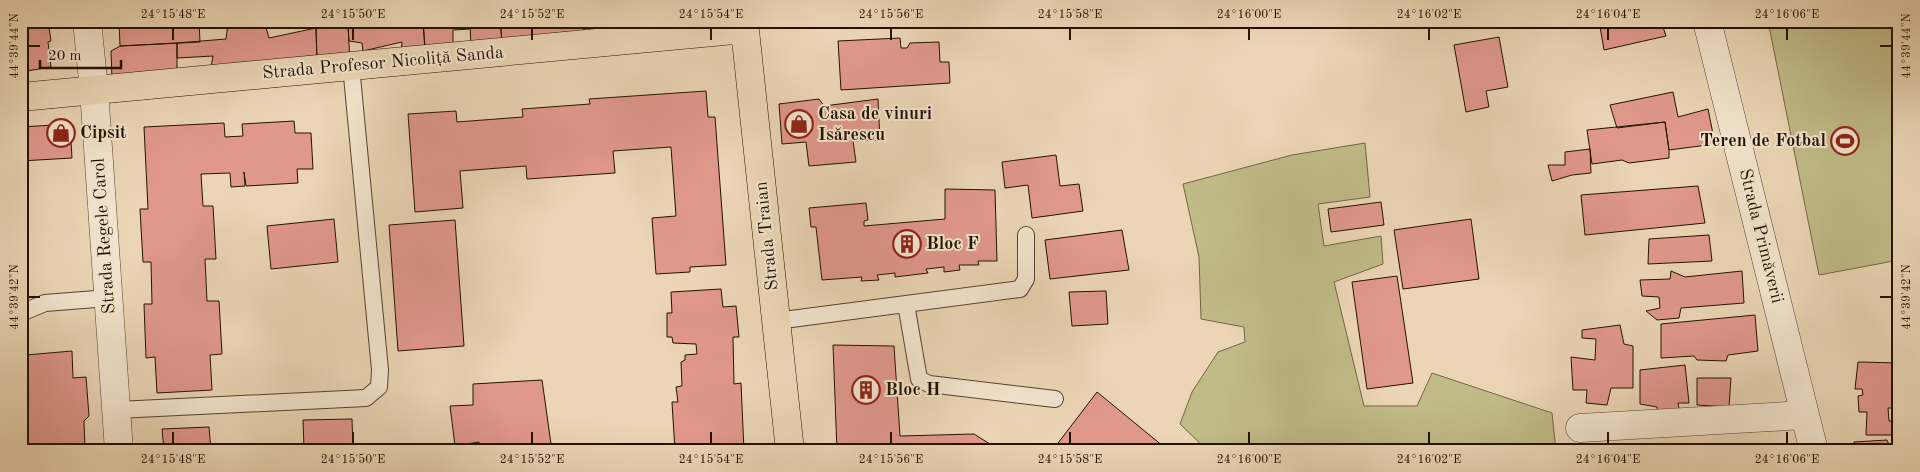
<svg xmlns="http://www.w3.org/2000/svg" width="1920" height="472" font-family="'Old Standard TT',serif">
  <style>
    .green { fill: #c0bb87; stroke: #726644 }
    .building { fill: #e0988b; stroke: #231200 }
    .lines { fill: none; stroke-linecap: round; stroke-linejoin: round }
    .service-casing { stroke: #55432d; stroke-width: 18 }
    .minor-casing { stroke: #55432d; stroke-width: 29 }
    .primary-casing { stroke: #231200; stroke-width: 29 }
    .service { stroke: #f2e4ce; stroke-width: 16 }
    .minor { stroke: #f2e4ce; stroke-width: 28 }
    .primary { stroke: #ebd5b4; stroke-width: 28 }
    .ticks { fill: none; stroke: #231200; stroke-width: 2 }
    .labels { text-anchor: middle; dominant-baseline: central; stroke-width: 4; stroke-linejoin: round; paint-order: stroke }
    .street-label { font-size: 18px; fill: #231200; stroke: #f2e4ce }
    .poi-label { font-size: 18px; font-weight: bold; fill: #231200; stroke: #f2e4ce; text-anchor: start }
    .neatline { fill: none; stroke: #231200; stroke-width: 2 }
    .ticks-label { font-size: 12px; text-anchor: middle; fill: #231200 }
  </style>
  <rect width="100%" height="100%" fill="#ebd5b4"/>
  <filter id="stains"><feTurbulence type="fractalNoise" baseFrequency=".004" numOctaves="4"/><feColorMatrix values="0 0 0 0 .2 0 0 0 0 .09 0 0 0 0 .02 0 0 0 .5 -.17"/></filter>
  <radialGradient id="worn" r=".72"><stop offset=".6" stop-color="#630" stop-opacity="0"/><stop offset="1" stop-color="#630" stop-opacity=".3"/></radialGradient>
  <!-- green -->
  <path class="green" d="M1768 21H1899V260L1819 275Z
    M1365 143 1370 197 1318 204 1324 246 1381 236 1383 264 1334 282 1364 406H1417L1432 373 1552 413 1556 451H1208L1180 424 1192 392 1218 352 1245 342 1244 327 1201 319 1199 257 1183 184 1292 155Z"/>
  <!-- building -->
  <path class="building" d="M21 21H48L51 41 48 42 51 67 21 72Z
    M119 21H152V23L199 21 200 42 120 46Z
    M387 21H423L425 51 401 53 402 42 363 51 362 43 349 41 348 26Z
    M423 21H470V29L453 30V46L425 47Z
    M470 21H500L502 41 471 51Z
    M500 21H584V32L502 41Z
    M584 21H647L648 29 584 35Z
    M1599 21H1661L1666 36 1604 50Z
    M228 23 265 24 269 38 316 28 317 62 210 72 213 56 177 58V43L226 39Z
    M348 26 350 62H317L316 28Z
    M1499 37 1508 87 1486 91 1489 107 1466 112 1454 45Z
    M900 38 901 48H907L910 43 939 42 940 62H949L950 83 841 90 838 41Z
    M177 43V73L112 79 111 51 120 46Z
    M706 91 708 117H715L726 265 690 267V272L656 274 652 218 676 216 671 147 613 151 615 173 527 179 526 166 460 171 463 208 415 212 408 114 456 111 457 122 523 117 522 109 590 104 589 99Z
    M1673 92 1678 117 1708 109 1715 144 1669 150 1665 122 1617 128 1610 105Z
    M819 99 824 106 878 99 880 140 853 141 856 162 809 166 806 142 782 144 779 104Z
    M294 121 295 133H311L313 169H297L298 183 246 186 244 172 245 186 231 187 230 173 201 174 203 206H213L216 259H205L207 301H219L222 354 210 355 212 390 157 393 155 357 146 358 144 304H152L151 262H143L140 209H148L144 127 224 123 225 137 243 136 242 124Z
    M1665 122 1669 150V158L1629 163 1622 160 1592 164 1587 130Z
    M70 124 72 158 21 161V127Z
    M1590 149 1591 173 1572 175 1552 181 1548 165H1565V152Z
    M1056 155 1060 186 1079 184 1083 211 1032 218 1028 185 1005 188 1002 162Z
    M1698 186 1705 223 1585 235 1581 195Z
    M945 189 995 190 997 261H978L979 265H959L960 270 944 272V267L926 269 928 273 895 277V273L877 275 879 280 861 281 862 277 822 280 816 227H811L809 208 866 203 868 220 864 221V226L945 219Z
    M1381 202 1384 225 1331 232 1328 209Z
    M334 219 338 262 271 269 267 226Z
    M1471 219 1479 279 1403 289 1394 230Z
    M455 220 464 346 398 351 389 225Z
    M1122 230 1129 270 1050 279 1045 240Z
    M1709 235 1712 261 1648 264 1649 239Z
    M1671 271 1685 277 1742 271 1744 303 1681 308 1679 318 1657 320 1646 311 1660 308 1659 297 1642 296 1640 280 1670 279Z
    M1397 276 1413 383 1367 389 1352 282Z
    M721 289 723 307 736 306 739 337H733L734 384 741 383 744 451H675L672 402H678L676 387 682 386 681 362 685 360V355L697 354 696 344 673 343 672 337H667V313H672L671 292Z
    M1106 291 1108 324 1072 326 1069 292Z
    M1755 315 1758 351 1728 355 1726 361 1697 360 1694 356 1661 358V324Z
    M1620 325 1624 344 1633 346V388H1611L1607 405 1586 403 1587 390H1573L1571 357 1595 360 1596 339 1582 338V330Z
    M833 345 894 346 900 436 974 434 1001 451H837Z
    M72 351 73 378 86 377 89 416 84 421 85 451H29L27 428 21 429V384H27L26 355Z
    M1858 362 1899 363V408H1888L1889 421 1899 422V445H1896L1893 435H1866L1867 412H1859L1858 396 1863 395 1862 389H1855Z
    M1685 365 1689 403H1678L1680 414H1658L1657 407 1640 404V370Z
    M1697 378H1731L1729 407 1697 405Z
    M542 380 552 451H480L479 442 455 446 450 406 473 405V384Z
    M1097 392 1169 451H1052Z
    M352 419 353 451H283L304 449 303 420Z
    M209 427 211 451H164L162 429Z
    M1887 440 1891 450 1899 451H1854V442Z
    M1781 444 1782 451H1748Z"/>
  <g class="lines">
    <defs>
      <path id="service" d="M906 304 919 379 929 384 1055 399
        M21 313 45 303 109 298
        M776 321 1020 289 1026 279V235
        M117 410 366 398 379 387 380 370 351 66"/>
      <path id="minor" d="M87 21 94 90 119 451
        M1707 21 1814 451
        M1580 428 1805 415"/>
      <path id="primary" d="M744 21 790 451
        M21 97 745 29"/>
    </defs>
    <!-- service casing -->
    <use href="#service" class="service-casing"/>
    <!-- minor casing -->
    <use href="#minor" class="minor-casing"/>
    <!-- primary casing -->
    <use href="#primary" class="primary-casing"/>
    <!-- service -->
    <use href="#service" class="service"/>
    <!-- minor -->
    <use href="#minor" class="minor"/>
    <!-- primary -->
    <use href="#primary" class="primary"/>
  </g>
  <!-- ticks -->
  <path class="ticks" d="M173 28V40M353 28V40M532 28V40M711 28V40M891 28V40M1070 28V40M1249 28V40M1429 28V40M1608 28V40M1787 28V40M28 46H40M1880 46H1892M28 297H40M1880 297H1892M173 432V444M353 432V444M532 432V444M711 432V444M891 432V444M1070 432V444M1249 432V444M1429 432V444M1608 432V444M1787 432V444"/>
  <!-- icons -->
  <defs>
    <symbol id="shop-ring" viewBox="-11 -11 22 22"><circle r="9.5" fill="#f2e4ce" stroke="#8f2418" stroke-width="1.5"/><path d="M-5-2.5h2.3a2.7 3.5 0 0 1 5.4 0H5L5.5 6h-11ZM-1.5-2.5h3a1.5 2.3 0 0 0-3 0Z" fill="#8f2418"/></symbol>
    <symbol id="stadium-ring" viewBox="-11 -11 22 22"><circle r="9.5" fill="#f2e4ce" stroke="#8f2418" stroke-width="1.5"/><path d="M0-5a6.5 5 0 1 0 0 10a6.5 5 0 1 0 0-10ZM-3.5-1.8h7v3.6h-7Z" fill="#8f2418"/></symbol>
    <symbol id="building-ring" viewBox="-11 -11 22 22"><circle r="9.5" fill="#f2e4ce" stroke="#8f2418" stroke-width="1.5"/><path d="M-4-6H4V6H1V3H-1V6H-4ZM-2.5-4.3h1.7v1.8h-1.7ZM.8-4.3h1.7v1.8H.8ZM-2.5-1h1.7V.8h-1.7ZM.8-1h1.7V.8H.8Z" fill="#8f2418"/></symbol>
  </defs>
  <g fill-rule="evenodd">
    <use href="#shop-ring" x="783" y="108" width="32" height="32"/>
    <use href="#shop-ring" x="45" y="117" width="32" height="32"/>
    <use href="#stadium-ring" x="1829" y="125" width="32" height="32"/>
    <use href="#building-ring" x="891" y="228" width="32" height="32"/>
    <use href="#building-ring" x="850" y="374" width="32" height="32"/>
  </g>
  <g class="labels">
    <!-- street labels -->
    <g class="street-label">
      <text transform="translate(383 63) rotate(-5)">Strada Profesor Nicoliță Sanda</text>
      <text transform="translate(104 236) rotate(-94)">Strada Regele Carol</text>
      <text transform="translate(767 236) rotate(-96)">Strada Traian</text>
      <text transform="translate(1761 236) rotate(76)">Strada Primăverii</text>
    </g>
    <!-- poi labels -->
    <g class="poi-label">
      <text x="818" y="114">Casa de vinuri<tspan x="818" dy="21">Isărescu</tspan></text>
      <text x="80" y="133">Cipsit</text>
      <text x="1826" y="141" text-anchor="end">Teren de Fotbal</text>
      <text x="926" y="244">Bloc F</text>
      <text x="885" y="390">Bloc H</text>
    </g>
  </g>
  <!-- margin -->
  <rect width="1920" height="472" fill="none" stroke="#ebd5b4" stroke-width="55"/>
  <!-- scale -->
  <path d="M40 60v8h81v-8" fill="none" stroke="#231200" stroke-width="2.5"/>
  <text x="48" y="60" font-size="15" fill="#231200" stroke="#f2e4ce" stroke-width="4" paint-order="stroke">20 m</text>
  <rect x="28" y="28" width="1864" height="416" class="neatline"/>
  <g class="ticks-label">
    <text x="173" y="18">24°15'48"E</text>
    <text x="353" y="18">24°15'50"E</text>
    <text x="532" y="18">24°15'52"E</text>
    <text x="711" y="18">24°15'54"E</text>
    <text x="891" y="18">24°15'56"E</text>
    <text x="1070" y="18">24°15'58"E</text>
    <text x="1249" y="18">24°16'00"E</text>
    <text x="1429" y="18">24°16'02"E</text>
    <text x="1608" y="18">24°16'04"E</text>
    <text x="1787" y="18">24°16'06"E</text>
    <text transform="translate(14 46) rotate(-90)" y="4">44°39'44"N</text>
    <text transform="translate(1906 46) rotate(-90)" y="4">44°39'44"N</text>
    <text transform="translate(14 297) rotate(-90)" y="4">44°39'42"N</text>
    <text transform="translate(1906 297) rotate(-90)" y="4">44°39'42"N</text>
    <text x="173" y="463">24°15'48"E</text>
    <text x="353" y="463">24°15'50"E</text>
    <text x="532" y="463">24°15'52"E</text>
    <text x="711" y="463">24°15'54"E</text>
    <text x="891" y="463">24°15'56"E</text>
    <text x="1070" y="463">24°15'58"E</text>
    <text x="1249" y="463">24°16'00"E</text>
    <text x="1429" y="463">24°16'02"E</text>
    <text x="1608" y="463">24°16'04"E</text>
    <text x="1787" y="463">24°16'06"E</text>
  </g>
  <rect width="100%" height="100%" filter="url(#stains)"/>
  <rect width="100%" height="100%" fill="url(#worn)"/>
</svg>
